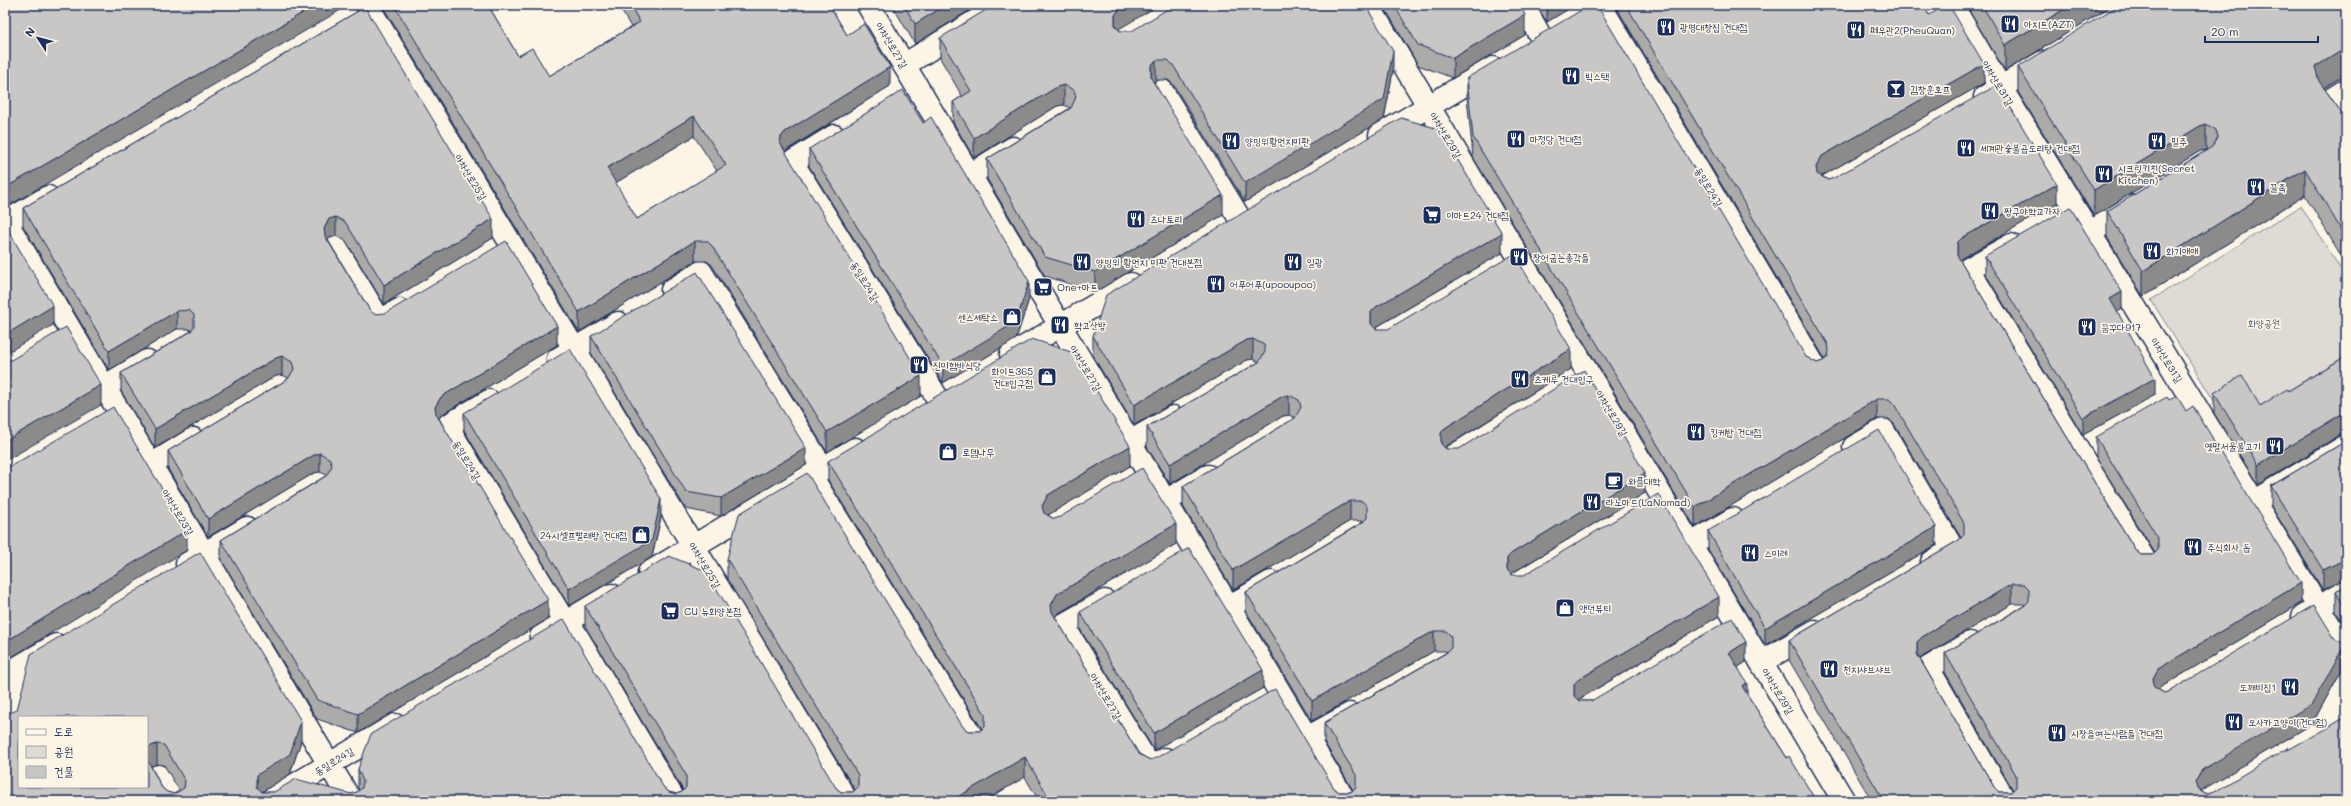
<svg xmlns="http://www.w3.org/2000/svg" width="2351" height="806" font-family="Mali,'Poor Story',sans-serif">
  <style>
    .green { fill: #dfdbd4; stroke: #7d8599 }
    .lines { fill: none; stroke-linecap: round; stroke-linejoin: round }
    .service-casing { stroke: #1b2f5e; stroke-width: 25 }
    .minor-casing { stroke: #1b2f5e; stroke-width: 25 }
    .service { stroke: #fcf5e5; stroke-width: 22 }
    .minor { stroke: #fcf5e5; stroke-width: 22 }
    .wall { fill: #acabaa; stroke: #1b2f5e; fill-rule: evenodd }
    .shaded-wall { fill: #8c8b8b; stroke: #1b2f5e }
    .building { fill: #c8c7c6; stroke: #1b2f5e; fill-rule: evenodd }
    .labels { text-anchor: middle; dominant-baseline: central; stroke-width: 3.5; stroke-linejoin: round; paint-order: stroke }
    .poi-label { font-size: 10px; fill: #1b2f5e; stroke: #fcf5e5; text-anchor: start }
    .street-label { font-size: 10px; fill: #1b2f5e; stroke: #fcf5e5 }
    .park-label { font-size: 10px; fill: #425176; stroke: #fcf5e5 }
  </style>
  <rect width="100%" height="100%" fill="#fcf5e5"/>
  <filter id="ink" filterUnits="userSpaceOnUse"><feTurbulence type="fractalNoise" baseFrequency=".025" numOctaves="2"/><feDisplacementMap in="SourceGraphic" scale="8" xChannelSelector="R" yChannelSelector="G"/><feConvolveMatrix kernelMatrix="1 2 1 2 8 2 1 2 1" color-interpolation-filters="sRGB"/></filter>
  <g filter="url(#ink)">
    <!-- green -->
    <path class="green" d="M2301 206 2346 278V366L2236 436 2151 300Z"/>
    <g class="lines">
      <defs>
        <path id="service" d="M1523 5 1542 39
          M1600 5 1817 370
          M904 65 1002 5
          M2346 90 2330 100 2346 125
          M1162 91 1240 219
          M1985 97 2043 62
          M834 136 792 162 938 399
          M970 175 1013 148
          M6 222 48 197
          M2089 233 2133 206
          M2011 245 1968 269 2147 564
          M336 248 380 321 399 310
          M672 290 701 272 823 469
          M558 359 618 323
          M104 387 147 361
          M489 401 447 426 565 623
          M1130 442 1173 417
          M1854 447 1883 430 1953 549 1932 562
          M151 465 193 439
          M811 476 974 740
          M1166 501 1208 476
          M2254 502 2346 446
          M1691 544 1733 519
          M187 564 247 528
          M1105 601 1063 625 1150 767 1165 759
          M1229 607 1271 582
          M2303 617 2346 591
          M568 621 675 801
          M1970 643 1928 668 2005 801
          M1761 662 1815 631
          M5 723 7 722 20 666 56 645
          M1307 738 1350 714
          M158 776 173 801"/>
        <path id="minor" d="M367 5 847 801
          M868 5 1345 801
          M1368 5 1844 801
          M1952 5 2001 88 2346 652
          M1380 135 1493 68
          M5 220 351 801
          M1011 355 1131 284
          M649 573 855 449
          M541 637 611 595
          M268 801 395 725"/>
      </defs>
      <!-- service casing -->
      <use href="#service" class="service-casing"/>
      <!-- minor casing -->
      <use href="#minor" class="minor-casing"/>
      <!-- service -->
      <use href="#service" class="service"/>
      <!-- minor -->
      <use href="#minor" class="minor"/>
    </g>
    <!-- wall -->
    <path class="wall" d="M382 5H488L518 56 549 76 631 27 618 5H829L847 35 890 86 785 152 921 396 827 452 712 265 707 261H695L579 332ZM694 136 717 171 637 219 615 183Z
      M892 5H978L915 44Z
      M1383 5H1520L1525 35 1453 78 1418 65Z
      M1536 5H1575L1547 22Z
      M1615 5H1923L1929 15 1984 83 1822 176 1828 180 2057 203 1962 258 1960 260 2136 551 2141 555H2153L2155 553 2096 457V437L2301 603 2158 689 2164 693 2345 664 2312 724 2202 790 2208 794 2214 792 2289 750 2346 801H1872L1789 660V640L1959 540 1961 538 1894 424 1889 419H1877L1695 527 1473 157 1467 98V78L1806 357 1817 363 1823 361 1825 359ZM2012 604H2024L2025 605 1945 653V672L2013 790 2011 792H1999L1994 787 1920 659 1922 657Z
      M1970 5H2113L2005 71 1970 12Z
      M2346 5V74L2324 88 2346 119V264L2305 195 2143 296 2107 237V211L2207 150H2206L2200 151 2094 216 2018 92V67Z
      M365 7 493 238 384 304 346 241 336 236 329 238 328 240 369 309 374 314 557 345 441 415 439 418 548 619 358 733 317 719 221 559V540L327 475 320 472 314 473 208 537 168 469V451L288 379 289 378 282 375 276 376 155 448 121 391V373L191 331 189 329H177L109 370 23 226V208Z
      M1119 29V30L1120 31 1393 71 1384 119 1245 202 1173 84 1168 80H1156L1154 82 1223 215 1095 292 1045 276 987 179V159L1070 108 1064 105 1057 106 974 158 953 122V102L962 96 940 58V38Z
      M923 123 1029 299 1016 339 943 383 809 166V149Z
      M1502 253 1375 328 1376 329 1571 369 1445 448 1446 449 1645 493 1511 574 1512 575 1719 616 1578 700 1579 701H1591L1746 662 1738 667 1747 694 1787 758 1816 801H1039L1025 777 984 801H5V715L301 741 290 774 262 792 351 794 357 792 359 790 358 789V769L664 788 669 792 676 794 682 792 683 790 585 626V606L836 788 841 792H853L855 790 727 579V559L963 727 968 731H980L982 729 828 480V461L1130 466 1048 515 1054 519 1176 544 1057 614 1055 617 1139 754 1150 760 1334 788 1339 792H1351L1353 790 1324 742V723L1447 652 1446 651H1434L1312 721 1246 611V592L1363 522 1362 521H1350L1233 590 1183 506V486L1295 418 1289 415 1283 416 1170 484 1147 447V427L1259 362 1253 359 1247 360 1134 425 1093 356V336ZM157 764 164 765 179 790 174 794 167 792 162 788 151 766Z
      M1985 256 2122 309 2117 312 2155 395 2083 435 1985 273Z
      M591 336 806 465 721 516 686 509 591 353Z
      M2346 356V434L2340 435 2258 485 2214 413V393L2260 406 2288 391Z
      M464 413 661 517 652 557 569 606 464 430Z
      M2346 441V579L2323 590 2271 506V486Z
      M1708 531 1936 545 1765 645 1708 549Z
      M2346 585V628L2336 612V592Z
      M1080 612 1263 688 1154 750 1080 629Z"/>
    <!-- shaded-wall -->
    <path class="shaded-wall" d="M316 5H349L5 208V188Z
      M946 5H978L915 44V24Z
      M1127 5H1159L1119 29 1115 34V15L1119 10Z
      M1547 5H1575L1547 22Z
      M2071 5H2113L2005 71V45Z
      M1525 15V35L1453 78V58Z
      M2346 48V74L2315 93V67Z
      M1393 51V71L1384 119 1245 202V183Z
      M1156 60V80L1151 85V66Z
      M1984 64V83L1822 176 1816 187V167L1822 156Z
      M890 67V86L785 151 781 156 780 143 781 137 785 132Z
      M1064 85V105L1057 106 974 158V138L1057 87Z
      M694 116V136L607 188V168Z
      M2206 124V150L2200 151 2094 216V190L2200 126Z
      M2305 169V195L2143 296V271Z
      M2057 184V203L1962 258 1957 263V243L1962 238Z
      M1223 195V215L1095 292V272Z
      M336 217V236L329 238 324 248V229L329 219Z
      M493 219V238L384 304V285Z
      M1502 233V253L1376 327 1371 332V312L1376 307Z
      M695 241V261L579 332V312Z
      M1029 281V299L1016 339 943 383V366Z
      M2122 292V309L2110 317V299Z
      M53 306V325L5 354V335Z
      M177 311V329L109 370V351Z
      M557 326V345L441 415 435 426V407L441 397Z
      M1253 339V359L1247 360 1134 425V405L1247 340Z
      M1571 349V369L1445 447 1441 452V433L1445 428Z
      M282 356V375L276 376 155 448V429L276 358Z
      M921 376V396L827 452V432Z
      M2155 378V395L2083 435V418Z
      M101 385V405L5 461V441Z
      M1289 395V415L1283 416 1170 484V464L1283 396Z
      M1877 399V419L1695 527V507Z
      M2346 414V434L2340 435 2258 485V465L2340 415Z
      M1130 446V466L1048 515 1042 526V506L1048 495Z
      M806 448V465L721 516V498Z
      M320 453V472L314 473 208 537V519L314 455Z
      M1645 473V493L1512 573 1507 578V558L1512 553Z
      M661 499V517L652 557 569 606V589Z
      M1350 501V521L1233 590V570Z
      M1176 524V544L1057 614 1051 625V605L1057 594Z
      M1936 527V545L1765 645V628Z
      M187 530V550L10 658 5 677V657L10 639Z
      M2345 559V579L2323 590V570Z
      M2301 583V603L2158 689 2152 700V680L2158 669Z
      M2012 584V604L1922 657 1917 662V642L1922 637Z
      M1719 597V616L1579 699 1574 704V684L1579 679Z
      M548 600V619L358 733V714Z
      M1434 631V651L1312 721V701Z
      M1746 642V662L1729 673V653Z
      M2345 644V664L2312 724 2202 790 2196 801V781L2202 770Z
      M1263 670V688L1154 750V733Z
      M1747 683V702L1742 686Z
      M301 721V741L290 774 257 795V775Z
      M157 744V764L151 766 147 770V750L151 746Z
      M1025 757V777L984 801H951Z"/>
    <!-- building -->
    <path class="building" d="M5 5H316L5 188Z
      M394 5H488L518 56 532 48 549 76 640 22 630 5H829L847 35 864 24 890 67 785 132 781 137 780 143 921 376 827 432 712 246 707 241H695L579 312ZM694 116 726 165 637 219 607 168Z
      M904 5H946L915 24Z
      M994 5H1127L1119 10 1115 15V26L1120 31H1132L1174 5H1365L1393 51 1384 99 1245 183 1173 65 1168 60H1156L1151 66V78L1223 195 1095 272 1045 257 987 159 1071 108 1076 97 1074 90 1064 85 1057 87 974 138 953 102 971 91 940 38Z
      M1394 5H1520L1525 15 1453 58 1418 45Z
      M1590 5H1597L1806 357 1817 363 1823 361 1828 357 1829 350 1828 344 1626 5H1923L1929 15 1947 5H1949L1984 64 1822 156 1816 167 1817 174 1828 180 1834 178 1997 85 2057 184 1962 238 1957 243V255L2136 551 2141 555H2153L2158 550V538L2096 437 2167 397 2169 400 2177 396 2186 411 2193 406 2301 583 2158 669 2152 680 2154 687 2164 693 2170 691 2314 605 2335 639 2345 644 2312 704 2202 770 2196 781 2198 788 2208 794 2214 792 2289 747 2286 751 2346 717V801H1884L1789 640 1959 540 1964 535V523L1894 404 1889 399H1877L1695 507 1473 137 1467 78ZM2012 584H2024L2029 589V601L2024 606 1945 653 2016 775V787L2011 792H1999L1994 787 1917 654V642L1922 637Z
      M1982 5H2071L2005 45Z
      M2119 5H2346V48L2315 67 2319 81 2346 119V238L2305 169 2143 271 2107 211 2212 147 2218 137 2216 130 2206 124 2200 126 2094 190 2018 67Z
      M365 7 493 219 384 285 346 223 336 217 329 219 324 229 325 236 369 309 374 314 386 313 506 241 557 326 441 397 435 407 436 414 548 600 358 714 317 700 221 540 326 476 332 466 330 459 320 453 314 455 208 519 168 451 288 379 294 369 292 362 282 356 276 358 155 429 121 373 190 332 194 327V315L189 310 177 311 109 351 23 208Z
      M903 90 923 123 931 117 1029 281 1016 322 943 366 809 149Z
      M1401 118 1439 129 1502 233 1376 307 1371 312V324L1376 329H1388L1514 254 1571 349 1445 428 1441 433V444L1446 449H1459L1584 370 1645 473 1512 553 1507 558V570L1512 575H1524L1658 494 1719 597 1579 679 1574 684V696L1579 701H1591L1732 618 1746 642 1729 653 1747 683 1742 686 1787 758 1789 756 1816 801H1051L1025 757 951 801H5V715L17 710 31 654 200 552 301 721 290 754 257 775V787L262 792H274L296 779 351 794 357 792 362 788 363 781 358 769 371 734 564 619 664 788 669 792 676 794 682 792 686 787V775L585 606 669 556 706 571 836 788 841 792H853L858 787V775L727 559 739 514 807 473 963 727 968 731H980L985 726V714L828 461 1032 339 1074 353 1130 446 1048 495 1042 506 1044 513 1054 519 1060 517 1142 468 1176 524 1057 594 1051 605 1052 612 1139 754 1150 760 1156 758 1275 689 1334 788 1339 792H1351L1356 787V775L1324 723 1446 653 1451 648V636L1446 631H1434L1312 701 1246 592 1362 523 1367 518V506L1362 501H1350L1233 570 1183 486 1295 418 1301 407 1299 400 1289 395 1283 396 1170 464 1147 427 1259 362 1265 352 1264 345 1253 339 1247 340 1134 405 1093 336 1106 295ZM19 717H147V750L151 746 157 744 164 745 185 781 184 788 174 794 167 792 162 788 147 759V787H19Z
      M2070 207 2122 292 2110 299 2155 378 2083 418 1985 256Z
      M5 225 53 306 5 335Z
      M697 272 806 448 721 498 686 492 591 336Z
      M66 327 101 385 5 441V360H11Z
      M570 349 661 499 652 540 569 589 464 413Z
      M2346 356V414L2340 415 2258 465 2214 393 2242 375 2260 406 2287 389 2288 391Z
      M113 407 187 530 10 639 5 657V466H11Z
      M1879 430 1936 527 1765 628 1708 531Z
      M2346 441V559L2323 570 2271 486Z
      M1189 548 1263 670 1154 733 1080 612Z
      M2346 585V608L2336 592Z"/>
  </g>
  <!-- icons -->
  <defs>
    <symbol id="restaurant-square" viewBox="-11 -11 22 22"><rect x="-9" y="-9" width="18" height="18" rx="4" fill="#1b2f5e" stroke="#fcf5e5"/><path d="M-5-6h1v4h1v-4h1v4h1v-4h1v5L-1.5 .5V6h-2V.5L-5-1ZM5-6V6H3V1.5H1.5Q1.5-4 5-6Z" fill="#fff"/></symbol>
    <symbol id="bar-square" viewBox="-11 -11 22 22"><rect x="-9" y="-9" width="18" height="18" rx="4" fill="#1b2f5e" stroke="#fcf5e5"/><path d="M-6-5H6L.8 .8V4.5H3.5V6h-7V4.5H-.8V.8Z" fill="#fff"/></symbol>
    <symbol id="supermarket-square" viewBox="-11 -11 22 22"><rect x="-9" y="-9" width="18" height="18" rx="4" fill="#1b2f5e" stroke="#fcf5e5"/><path d="M-6-5.5h2.5l.6 2H6L4.5 2H-2.5L-4.4-4H-6ZM-1.5 3.2a1.3 1.3 0 1 0 .1 0ZM3 3.2a1.3 1.3 0 1 0 .1 0Z" fill="#fff"/></symbol>
    <symbol id="shop-square" viewBox="-11 -11 22 22"><rect x="-9" y="-9" width="18" height="18" rx="4" fill="#1b2f5e" stroke="#fcf5e5"/><path d="M-5-2.5h2.3a2.7 3.5 0 0 1 5.4 0H5L5.5 6h-11ZM-1.5-2.5h3a1.5 2.3 0 0 0-3 0Z" fill="#fff"/></symbol>
    <symbol id="cafe-square" viewBox="-11 -11 22 22"><rect x="-9" y="-9" width="18" height="18" rx="4" fill="#1b2f5e" stroke="#fcf5e5"/><path d="M-5.5-4.5H6V0H3Q3 3.5 0 3.5H-2.5Q-5.5 3.5-5.5 0ZM3-3.2v2h1.7v-2ZM-6 4.5H4V6H-6Z" fill="#fff"/></symbol>
  </defs>
  <g fill-rule="evenodd">
    <use href="#restaurant-square" x="1999" y="13" width="22" height="22"/>
    <use href="#restaurant-square" x="1655" y="16" width="22" height="22"/>
    <use href="#restaurant-square" x="1845" y="19" width="22" height="22"/>
    <use href="#restaurant-square" x="1560" y="65" width="22" height="22"/>
    <use href="#bar-square" x="1885" y="78" width="22" height="22"/>
    <use href="#restaurant-square" x="1505" y="128" width="22" height="22"/>
    <use href="#restaurant-square" x="1220" y="130" width="22" height="22"/>
    <use href="#restaurant-square" x="2146" y="130" width="22" height="22"/>
    <use href="#restaurant-square" x="1955" y="137" width="22" height="22"/>
    <use href="#restaurant-square" x="2093" y="163" width="22" height="22"/>
    <use href="#restaurant-square" x="2245" y="176" width="22" height="22"/>
    <use href="#restaurant-square" x="1979" y="200" width="22" height="22"/>
    <use href="#supermarket-square" x="1421" y="204" width="22" height="22"/>
    <use href="#restaurant-square" x="1125" y="208" width="22" height="22"/>
    <use href="#restaurant-square" x="2141" y="240" width="22" height="22"/>
    <use href="#restaurant-square" x="1508" y="246" width="22" height="22"/>
    <use href="#restaurant-square" x="1071" y="251" width="22" height="22"/>
    <use href="#restaurant-square" x="1282" y="251" width="22" height="22"/>
    <use href="#restaurant-square" x="1205" y="273" width="22" height="22"/>
    <use href="#supermarket-square" x="1032" y="276" width="22" height="22"/>
    <use href="#shop-square" x="1001" y="306" width="22" height="22"/>
    <use href="#restaurant-square" x="1049" y="314" width="22" height="22"/>
    <use href="#restaurant-square" x="2076" y="316" width="22" height="22"/>
    <use href="#restaurant-square" x="908" y="354" width="22" height="22"/>
    <use href="#shop-square" x="1036" y="366" width="22" height="22"/>
    <use href="#restaurant-square" x="1509" y="368" width="22" height="22"/>
    <use href="#restaurant-square" x="1685" y="421" width="22" height="22"/>
    <use href="#restaurant-square" x="2264" y="435" width="22" height="22"/>
    <use href="#shop-square" x="937" y="441" width="22" height="22"/>
    <use href="#cafe-square" x="1603" y="470" width="22" height="22"/>
    <use href="#restaurant-square" x="1581" y="491" width="22" height="22"/>
    <use href="#shop-square" x="630" y="524" width="22" height="22"/>
    <use href="#restaurant-square" x="2182" y="536" width="22" height="22"/>
    <use href="#restaurant-square" x="1739" y="542" width="22" height="22"/>
    <use href="#shop-square" x="1554" y="597" width="22" height="22"/>
    <use href="#supermarket-square" x="659" y="600" width="22" height="22"/>
    <use href="#restaurant-square" x="1818" y="658" width="22" height="22"/>
    <use href="#restaurant-square" x="2279" y="676" width="22" height="22"/>
    <use href="#restaurant-square" x="2223" y="711" width="22" height="22"/>
    <use href="#restaurant-square" x="2046" y="722" width="22" height="22"/>
  </g>
  <g class="labels">
    <!-- poi labels -->
    <g class="poi-label">
      <text x="2024" y="24">아지트(AZT)</text>
      <text x="1680" y="27">광명대창집 건대점</text>
      <text x="1870" y="30">페우관2(PheuQuan)</text>
      <text x="1585" y="76">빅스택</text>
      <text x="1910" y="89">김창훈호프</text>
      <text x="1530" y="139">마정당 건대점</text>
      <text x="1245" y="141">양밍위황먼지미판</text>
      <text x="2171" y="141">밀주</text>
      <text x="1980" y="148">세계관숯불곱도리탕 건대점</text>
      <text x="2118" y="168">시크릿키친(Secret<tspan x="2118" dy="12">Kitchen)</tspan></text>
      <text x="2270" y="187">꿀족</text>
      <text x="2004" y="211">짱구야학교가자</text>
      <text x="1446" y="215">이마트24 건대점</text>
      <text x="1150" y="219">츠나토리</text>
      <text x="2166" y="251">화기애애</text>
      <text x="1533" y="257">장어굽는총각들</text>
      <text x="1096" y="262">양밍위 황먼지 미판 건대본점</text>
      <text x="1307" y="262">일광</text>
      <text x="1230" y="284">어푸어푸(upooupoo)</text>
      <text x="1057" y="287">One+마트</text>
      <text x="998" y="317" text-anchor="end">센스세탁소</text>
      <text x="1074" y="325">학고산방</text>
      <text x="2101" y="327">꿈꾸다917</text>
      <text x="933" y="365">진미함바식당</text>
      <text x="1033" y="371" text-anchor="end">화이트365<tspan x="1033" dy="12">건대입구점</tspan></text>
      <text x="1534" y="379">츠케루 건대입구</text>
      <text x="1710" y="432">킹케밥 건대점</text>
      <text x="2261" y="446" text-anchor="end">옛말서울불고기</text>
      <text x="962" y="452">로뎀나무</text>
      <text x="1628" y="481">와플대학</text>
      <text x="1606" y="502">라노마드(LaNomad)</text>
      <text x="627" y="535" text-anchor="end">24시셀프빨래방 건대점</text>
      <text x="2207" y="547">주식회사 돕</text>
      <text x="1764" y="553">스미레</text>
      <text x="1579" y="608">앳던뷰티</text>
      <text x="684" y="611">CU 뉴화양본점</text>
      <text x="1843" y="669">천지샤브샤브</text>
      <text x="2276" y="687" text-anchor="end">도깨비집1</text>
      <text x="2248" y="722">오사카고양이(건대점)</text>
      <text x="2071" y="733">시장을여는사람들 건대점</text>
    </g>
    <!-- street labels -->
    <g class="street-label">
      <text transform="translate(892 45) rotate(59)">아차산로27길</text>
      <text transform="translate(1998 83) rotate(59)">아차산로31길</text>
      <text transform="translate(1446 135) rotate(59)">아차산로29길</text>
      <text transform="translate(471 177) rotate(59)">아차산로25길</text>
      <text transform="translate(1709 187) rotate(59)">동일로24길</text>
      <text transform="translate(865 281) rotate(58)">동일로24길</text>
      <text transform="translate(2167 360) rotate(58)">아차산로31길</text>
      <text transform="translate(1086 368) rotate(59)">아차산로27길</text>
      <text transform="translate(1612 413) rotate(59)">아차산로29길</text>
      <text transform="translate(467 460) rotate(59)">동일로24길</text>
      <text transform="translate(178 512) rotate(59)">아차산로23길</text>
      <text transform="translate(705 565) rotate(59)">아차산로25길</text>
      <text transform="translate(1778 691) rotate(59)">아차산로29길</text>
      <text transform="translate(1106 696) rotate(59)">아차산로27길</text>
      <text transform="translate(334 761) rotate(-31)">동일로24길</text>
    </g>
    <!-- park labels -->
    <g class="park-label">
      <text x="2264" y="323">화양공원</text>
    </g>
  </g>
  <!-- margin -->
  <rect width="2351" height="806" fill="none" stroke="#fcf5e5" stroke-width="20"/>
  <rect x="10" y="10" width="2331" height="786" fill="none" stroke="#1b2f5e" stroke-width="1.5" filter="url(#ink)"/>
  <!-- legend -->
  <rect x="18" y="716" width="130" height="72" fill="#fcf5e5" stroke="#a2a6af"/>
  <rect x="26" y="729" width="20" height="6" fill="#fcf5e5" stroke="#a2a6af"/>
  <text x="54" y="736" font-size="12" fill="#1b2f5e">도로</text>
  <rect x="26" y="746" width="20" height="12" fill="#dfdbd4" stroke="#a2a6af"/>
  <text x="54" y="756" font-size="12" fill="#1b2f5e">공원</text>
  <rect x="26" y="766" width="20" height="12" fill="#c8c7c6" stroke="#a2a6af"/>
  <text x="54" y="776" font-size="12" fill="#1b2f5e">건물</text>
  <!-- north arrow -->
  <g transform="translate(38 38) rotate(306)" stroke="#fcf5e5" stroke-width="3" paint-order="stroke">
  <path d="M0-3L7 15L0 10L-7 15Z" fill="#1b2f5e"/>
  <text y="-6" font-size="11" font-weight="bold" text-anchor="middle" fill="#1b2f5e">N</text>
  </g>
  <!-- scale -->
  <path d="M2205 36v6h113v-6" fill="none" stroke="#1b2f5e" stroke-width="2"/>
  <text x="2211" y="36" font-size="12" fill="#1b2f5e" stroke="#fcf5e5" stroke-width="3" paint-order="stroke">20 m</text>
</svg>
